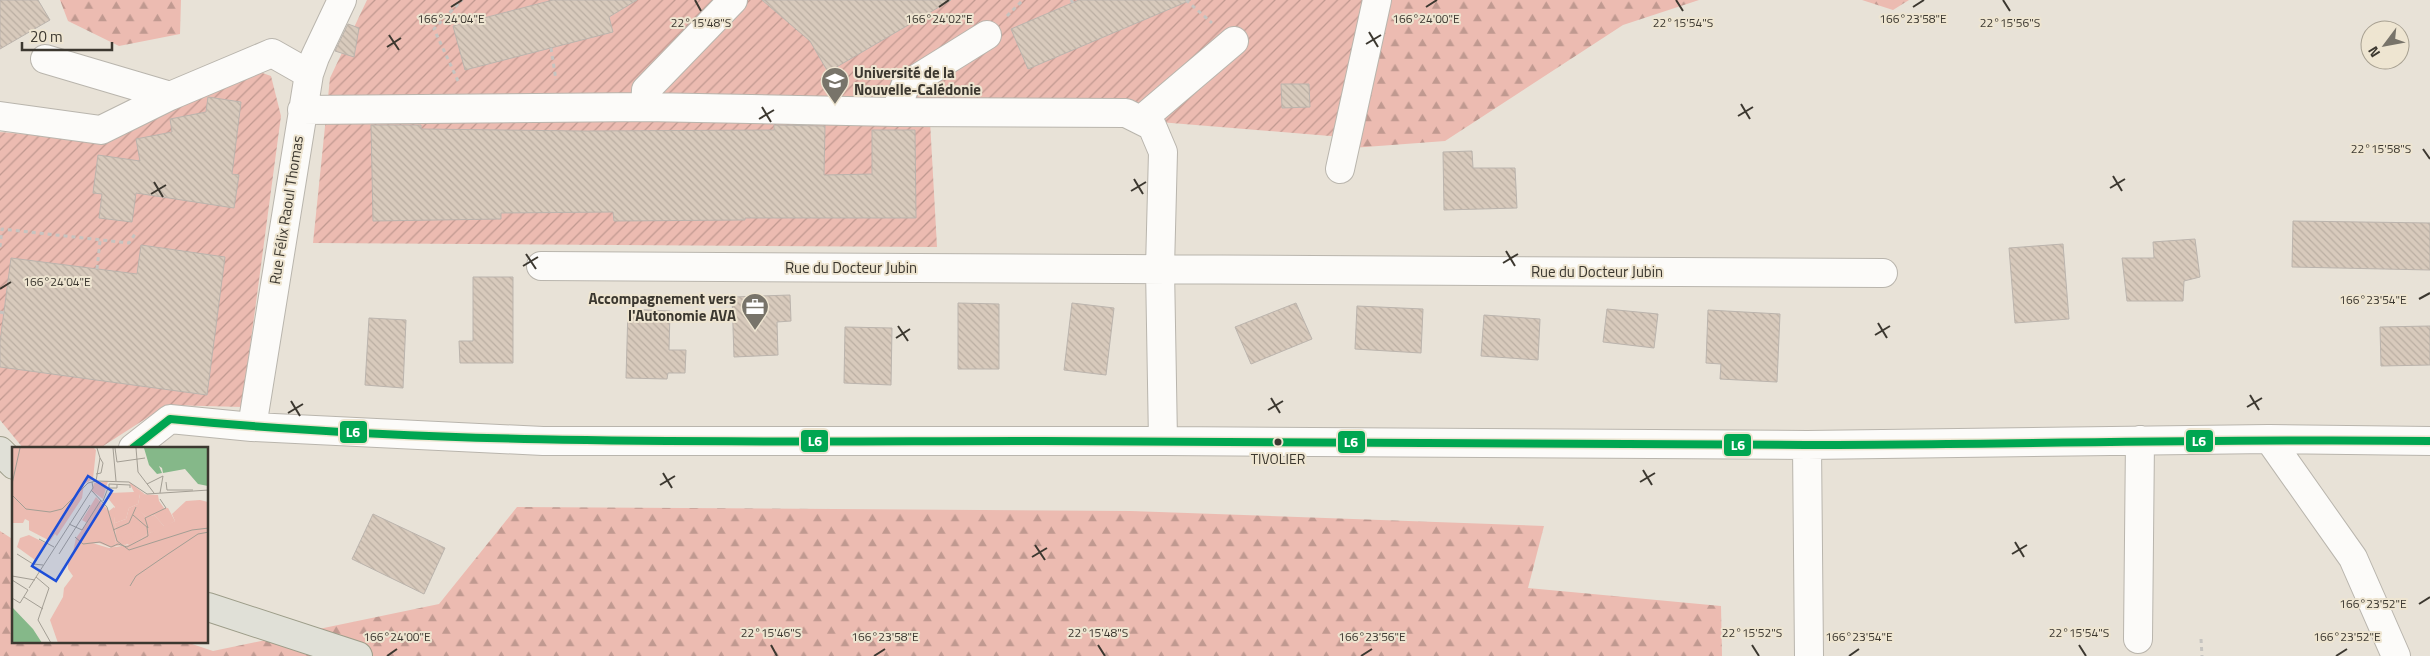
<svg xmlns="http://www.w3.org/2000/svg" width="2430" height="656" font-family="'Titillium Web',sans-serif">
  <style>
    .forest { fill: url(#forest-firs) }
    .garden { fill: url(#garden-furrows) }
    .building { fill: url(#building-back-hatch); stroke: #bbb4ad }
    .lines { fill: none; stroke-linecap: round; stroke-linejoin: round }
    .minor-casing { stroke: #b9b5ad; stroke-width: 30 }
    .major-casing { stroke: #9d9d89; stroke-width: 30 }
    .path { stroke: #c6c4c0; stroke-width: 3; stroke-dasharray: 4 4; stroke-linecap: butt }
    .minor { stroke: #fcfbf9; stroke-width: 28 }
    .major { stroke: #e0e0d7; stroke-width: 28 }
    .bus-1-casing { stroke: #eee5d1; stroke-width: 11 }
    .bus-1 { stroke: #00a651; stroke-width: 8 }
    .ticks { fill: none; stroke: #3c3830; stroke-width: 2 }
    .bus-dot { fill: #3c3830; stroke: #eee5d1; stroke-width: 2 }
    .labels { text-anchor: middle; dominant-baseline: central; stroke-width: 4; stroke-linejoin: round; paint-order: stroke }
    .bus-label { font-size: 14px; fill: #3c3830; stroke: #eee5d1 }
    .poi-label { font-size: 15px; font-weight: bold; fill: #3c3830; stroke: #eee5d1; text-anchor: start }
    .street-label { font-size: 15px; fill: #3c3830; stroke: #eee5d1 }
    .inset-road { fill: none; stroke: #a39e94; stroke-width: 1 }
    .view { fill: #1d4ed8; fill-opacity: 0.15; stroke: #1d4ed8; stroke-width: 2.5 }
    .inset-edge { fill: none; stroke: #3c3830; stroke-width: 2.5 }
    .ticks-label { font-size: 12px; text-anchor: middle; fill: #3c3830; stroke: #eee5d1; stroke-width: 4; stroke-linejoin: round; paint-order: stroke }
    .line-badge { stroke: #eee5d1; stroke-width: 2 }
    .badge-label { font-size: 14px; text-anchor: middle; font-weight: bold; fill: #fff }
  </style>
  <defs>
    <pattern id="forest-firs" width="22" height="20" patternUnits="userSpaceOnUse" patternTransform="scale(1.25)"><rect width="22" height="20" fill="#ecbbb1"/><path d="M5 1l3.5 6h-7zM16 11l3.5 6h-7z" fill="#c09990"/></pattern>
    <pattern id="garden-furrows" width="10" height="10" patternUnits="userSpaceOnUse" patternTransform="scale(1.25)"><rect width="10" height="10" fill="#ecbbb1"/><path d="M-1 1l2-2M0 10L10 0M9 11l2-2" fill="none" stroke="#c09990"/></pattern>
    <pattern id="building-back-hatch" width="6" height="6" patternUnits="userSpaceOnUse" patternTransform="scale(1.25)"><rect width="6" height="6" fill="#d8cabc"/><path d="M-1 5l2 2M0 0l6 6M5-1l2 2" fill="none" stroke="#baaea2"/></pattern>
  </defs>
  <rect width="100%" height="100%" fill="#e8e2d7"/>
  <!-- forest -->
  <path class="forest" d="M60 0H181L180 34 119 46 68 21Z
    M1388 0H1699L1623 25 1445 141 1352 148Z
    M1862 0H1909L1893 10Z
    M517 507 1131 511 1544 526 1528 588 1721 606 1722 656H0V531L14 540V642H186L213 651 439 604Z"/>
  <!-- garden -->
  <path class="garden" d="M367 0H1388L1354 138 929 103 937 247 313 243 330 78Z
    M251 69 271 76 281 116 242 407 167 405 100 448H23L0 420V132L100 141Z"/>
  <!-- building -->
  <path class="building" d="M0 0H38L50 20 0 49Z
    M553 0H637L609 17 613 32 465 70 453 26Z
    M762 0H951L828 72 810 41Z
    M1079 0H1191L1028 69 1011 29Z
    M348 24 359 28 354 57 335 51Z
    M1281 84H1309L1310 107 1282 108Z
    M208 97 241 102 232 174 239 175 234 208 136 193 132 222 99 218 102 194 93 193 98 155 140 161 136 139 172 132 170 119 206 112Z
    M371 125H421V129L583 131 774 130V125L825 126 824 175 872 174V130H915L916 218H745V220L614 221 613 212 501 213V219L373 221Z
    M1472 151 1473 168H1515L1517 208 1444 210 1443 152Z
    M2293 221 2430 223V270L2292 267Z
    M2195 239 2200 277 2184 281 2183 301H2127L2122 258H2154L2153 242Z
    M2063 244 2069 319 2015 323 2009 248Z
    M141 245 225 257 207 395 0 367V342L11 258 137 274Z
    M473 277H513V363H460L459 341H473Z
    M790 295 791 321 777 322 778 355 734 357 732 297Z
    M958 303 999 304V369H958Z
    M1072 303 1114 308 1106 375 1064 370Z
    M1296 303 1312 339 1251 364 1235 327Z
    M1357 306 1423 309 1421 353 1355 349Z
    M628 309 670 311 669 350H686L685 373H668L667 379 626 378Z
    M1607 309 1658 314 1654 348 1603 342Z
    M1708 310 1780 314 1777 382 1720 379 1721 364 1706 363Z
    M1484 315 1540 319 1538 360 1481 356Z
    M369 318 406 320 403 388 365 385Z
    M2430 326V365L2381 366 2380 327Z
    M845 327 892 328 891 385 844 383Z
    M373 514 445 548 424 594 352 559Z"/>
  <g class="lines">
    <defs>
      <path id="minor" d="M45 59 170 96
        M645 107 646 90 733 0
        M302 110 645 107 896 112 1126 113 1152 126 1163 152 1160 268 1163 441
        M896 112 905 86 987 35
        M0 116 101 130 170 96 272 53 309 74
        M1141 120 1234 41
        M1340 169 1377 0
        M541 266 1883 273
        M252 427 309 74 315 57 342 0
        M2269 439 2353 558 2396 656
        M1807 445 1809 656
        M133 448 170 419 252 427 543 441H1163L1807 445 2269 439 2430 441
        M2138 639 2140 440"/>
      <path id="major" d="M0 451 14 465
        M208 607 358 656"/>
    </defs>
    <!-- minor casing -->
    <use href="#minor" class="minor-casing"/>
    <!-- major casing -->
    <use href="#major" class="major-casing"/>
    <!-- path -->
    <path class="path" d="M1071 0 1073 3
      M1186 0 1212 23
      M1007 16 1023 0
      M551 48 556 80
      M458 81 434 29 462 0
      M0 247 2 229 129 243 137 231
      M97 269 100 241
      M0 312 4 313
      M2201 639 2202 656"/>
    <!-- minor -->
    <use href="#minor" class="minor"/>
    <!-- major -->
    <use href="#major" class="major"/>
    <defs>
      <path id="bus-1" d="M133 448 170 419C460 447 753 441 1044 441 1298 441 1551 445 1805 445 2014 445 2222 438 2430 441"/>
    </defs>
    <!-- bus-1 casing -->
    <use href="#bus-1" class="bus-1-casing"/>
    <!-- bus-1 -->
    <use href="#bus-1" class="bus-1"/>
  </g>
  <!-- ticks -->
  <path class="ticks" d="M695 0 701 11M1676 0 1683 11M2003 0 2010 11M451 7 462 0M939 7 949 0M1426 7 1437 0M1913 7 1924 0M1369 32 1378 47M389 35 399 50M1366 44 1381 35M387 47 401 38M1741 104 1750 119M762 107 771 122M1738 116 1753 107M759 119 774 110M2423 149 2430 159M2113 176 2122 191M1134 179 1143 194M154 182 163 197M2110 188 2125 179M1131 191 1146 182M151 194 166 185M1506 251 1515 266M526 254 536 269M1503 263 1518 254M523 266 538 257M0 289 11 282M2419 299 2430 293M1878 323 1887 338M898 326 908 341M1875 335 1890 326M896 338 910 329M2250 395 2259 410M1271 398 1280 413M291 401 300 416M2247 407 2262 398M1268 410 1283 401M288 413 303 404M1643 470 1652 485M663 473 672 488M1640 482 1655 473M660 485 675 476M2015 542 2024 557M1035 545 1045 560M2012 554 2027 545M1032 557 1047 548M2419 604 2430 597M771 645 777 656M1098 645 1105 656M1752 645 1759 656M2079 645 2086 656M387 656 397 649M874 656 885 649M1361 656 1372 649M1849 656 1859 649M2336 656 2347 649"/>
  <!-- icons -->
  <defs>
    <symbol id="university-pin" viewBox="-11 -11 22 30"><path d="M0 17L-7.5 6A9.5 9.5 0 1 1 7.5 6Z" fill="#78746a" stroke="#eee5d1"/><path d="M0-5L7-2L0 1L-7-2ZM-4 1L0 2.5L4 1V4Q0 6-4 4Z" fill="#fff"/></symbol>
    <symbol id="office-pin" viewBox="-11 -11 22 30"><path d="M0 17L-7.5 6A9.5 9.5 0 1 1 7.5 6Z" fill="#78746a" stroke="#eee5d1"/><path d="M-6-3h4V-5.5h4V-3h4V5H-6ZM-1-4.5V-3h2v-1.5ZM-6 0V1H6V0Z" fill="#fff"/></symbol>
  </defs>
  <g fill-rule="evenodd">
    <use href="#university-pin" x="819" y="65" width="32" height="43"/>
    <use href="#office-pin" x="739" y="291" width="32" height="43"/>
  </g>
  <!-- markers -->
  <circle class="bus-dot" cx="1278" cy="442" r="4.5"/>
  <g class="labels">
    <!-- bus labels -->
    <g class="bus-label">
      <text x="1278" y="458">TIVOLIER</text>
    </g>
    <!-- poi labels -->
    <g class="poi-label">
      <text x="854" y="72">Université de la<tspan x="854" dy="17">Nouvelle-Calédonie</tspan></text>
      <text x="736" y="298" text-anchor="end">Accompagnement vers<tspan x="736" dy="17">l'Autonomie AVA</tspan></text>
    </g>
    <!-- street labels -->
    <g class="street-label">
      <text transform="translate(286 210) rotate(-81)">Rue Félix Raoul Thomas</text>
      <text x="851" y="267">Rue du Docteur Jubin</text>
      <text x="1597" y="271">Rue du Docteur Jubin</text>
    </g>
  </g>
  <!-- overview -->
  <g transform="translate(12 447)">
    <rect width="196" height="196" fill="#e8e2d7"/>
    <path d="M126 57V62L134 70 142 68 153 80 135 87 124 96 104 99 103 76 114 72 117 61Z" fill="#ecbbb1"/>
    <path d="M0 1H82L84 3 81 32 72 37 70 51 45 89 43 87 38 94 17 83V74L13 72 11 76H0ZM117 35 134 48 128 47 126 57 117 61 114 72 103 76 101 63 103 60 95 50 98 46 122 45ZM188 53 196 55V196H46L38 173 51 150 52 141 61 129 56 122V114L60 110 64 91 97 101 116 98 120 93 124 96 135 87 163 74 160 67 174 54Z" fill="#ecbbb1"/>
    <path d="M96 34 91 52 80 44 82 36ZM128 47 146 48 147 54 152 61H156L163 74 153 80 142 68 134 70 125 62ZM84 50 97 64 102 60 104 99 100 101 87 96 71 97 64 91 75 76 70 73ZM17 88 33 96 23 113 5 100 8 91Z" fill="#ecbbb1"/>
    <path d="M124 72 130 80 117 91 121 92 113 98 107 85 109 83 113 86 110 83Z" fill="#ecbbb1"/>
    <path d="M132 1H196V39L186 37 173 22 151 26 150 21 147 19 150 26 145 27 137 18ZM0 160 21 182 30 196H0Z" fill="#85b889"/>
    <path class="inset-road" d="M101 1 104 34M103 1 105 15 133 11M124 1 126 25 142 46M84 27 89 26 91 16 88 11M84 34 88 11 85 1M154 35 155 43H181M0 37 8 1M135 37 151 29 148 46M97 41V37L118 38V41M79 43 95 60 105 94 117 103 180 83 197 81M0 48 14 62 38 65 50 62 76 36 84 34 117 35 135 47 197 43M91 54 96 41H105V38M121 68 136 81 133 71 154 61 148 52M57 77 70 83 89 53M101 83 117 76 124 60M63 90 71 97 88 95 99 100 106 97 115 100 136 89 135 80M27 92 42 100M5 107 21 117 31 118M47 107 78 58M0 129 23 133M24 130 37 141 26 173 39 196M0 133 16 143 8 156 0 151M118 139 124 129 156 107 186 87 197 85M17 141 81 41 80 35M12 150 31 162"/>
    <path class="view" d="M76 29 100 44 44 134 20 119Z"/>
    <rect width="196" height="196" class="inset-edge"/>
  </g>
  <g class="ticks-label">
    <text x="939" y="23">166°24'02"E</text>
    <text x="451" y="23">166°24'04"E</text>
    <text x="1426" y="23">166°24'00"E</text>
    <text x="1913" y="23">166°23'58"E</text>
    <text x="701" y="27">22°15'48"S</text>
    <text x="1683" y="27">22°15'54"S</text>
    <text x="2010" y="27">22°15'56"S</text>
    <text x="2381" y="153">22°15'58"S</text>
    <text x="57" y="286">166°24'04"E</text>
    <text x="2373" y="304">166°23'54"E</text>
    <text x="2373" y="608">166°23'52"E</text>
    <text x="771" y="637">22°15'46"S</text>
    <text x="1098" y="637">22°15'48"S</text>
    <text x="1752" y="637">22°15'52"S</text>
    <text x="2079" y="637">22°15'54"S</text>
    <text x="397" y="641">166°24'00"E</text>
    <text x="885" y="641">166°23'58"E</text>
    <text x="1372" y="641">166°23'56"E</text>
    <text x="1859" y="641">166°23'54"E</text>
    <text x="2347" y="641">166°23'52"E</text>
  </g>
  <g class="line-badge">
    <rect x="339" y="420" width="29" height="24" rx="5" fill="#00a651"/>
    <rect x="2185" y="429" width="29" height="24" rx="5" fill="#00a651"/>
    <rect x="800" y="429" width="29" height="24" rx="5" fill="#00a651"/>
    <rect x="1337" y="430" width="29" height="24" rx="5" fill="#00a651"/>
    <rect x="1723" y="433" width="29" height="24" rx="5" fill="#00a651"/>
  </g>
  <g class="badge-label">
    <text x="353" y="437">L6</text>
    <text x="2199" y="446">L6</text>
    <text x="815" y="446">L6</text>
    <text x="1351" y="447">L6</text>
    <text x="1738" y="450">L6</text>
  </g>
  <!-- north arrow -->
  <g transform="translate(2385 45) rotate(238)"><circle r="24" fill="#eee5d1" stroke="#a7a091"/>
  <path d="M0-4L9 19L0 12L-9 19Z" fill="#78746a"/>
  <text y="-8" font-size="14" font-weight="bold" text-anchor="middle" fill="#3c3830">N</text>
  </g>
  <!-- scale -->
  <path d="M22 42v8h90v-8" fill="none" stroke="#3c3830" stroke-width="2.5"/>
  <text x="30" y="42" font-size="15" fill="#3c3830" stroke="#eee5d1" stroke-width="4" paint-order="stroke">20 m</text>
</svg>
